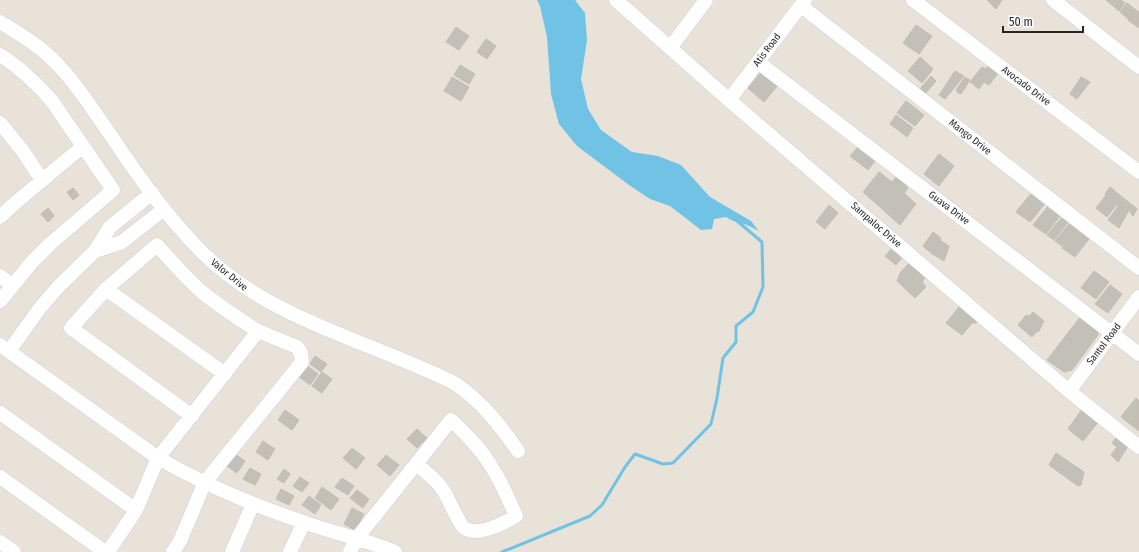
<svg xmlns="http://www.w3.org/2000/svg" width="1139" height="552" font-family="'Fira Sans Condensed',sans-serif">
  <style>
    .water { fill: #71c3e5 }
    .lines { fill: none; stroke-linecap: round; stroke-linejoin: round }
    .stream { stroke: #71c3e5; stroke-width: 3 }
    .building { fill: #c3c0b7; stroke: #c3beb3 }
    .minor-casing { stroke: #ced1df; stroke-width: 15 }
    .minor { stroke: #fff; stroke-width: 14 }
    .labels { text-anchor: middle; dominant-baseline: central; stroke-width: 3; stroke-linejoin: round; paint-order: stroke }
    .street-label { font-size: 10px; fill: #262626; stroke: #fff }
  </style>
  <rect width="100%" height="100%" fill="#e8e2d8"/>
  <!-- water -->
  <path class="water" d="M537 0H575L585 13 587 40 581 79 588 109 601 130 632 152 658 156 681 165 710 197 751 221 759 231 747 225 733 221 726 217 714 219 712 229 701 230 670 206 650 199 629 185 577 146 559 124 551 94 547 37 540 6Z"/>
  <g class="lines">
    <!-- stream -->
    <path class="stream" d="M502 552 590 516 602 505 625 467 635 454 663 464 673 463 711 424 717 398 723 358 736 342V326L753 312 763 287 762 242 736 220"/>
  </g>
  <!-- building -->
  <path class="building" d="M987 0H1002L996 9Z
    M1106 0H1121L1125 3 1119 11Z
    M1127 3 1136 10 1128 19 1120 12Z
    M1136 10 1139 12V28L1128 20Z
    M916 25 932 36 919 54 903 43Z
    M456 27 469 36 459 50 446 42Z
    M486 39 496 46 487 59 477 52Z
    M920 57 933 69 922 83 908 71Z
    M991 62 1001 69 989 85 984 82 979 89 970 82 982 67 986 69Z
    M460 65 475 74 469 84 454 75Z
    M762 71 778 85 764 102 748 88Z
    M955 71 964 76 945 99 939 95Z
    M931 76 936 81 925 94 919 90Z
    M452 77 469 87 461 101 444 91Z
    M965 77 970 80 961 94 958 93 956 90Z
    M1081 77 1090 82 1077 99 1070 94Z
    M906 101 924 115 915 126 897 113Z
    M896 115 913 128 907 137 890 124Z
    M858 147 875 161 868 170 850 156Z
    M939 154 954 166 939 186 924 174Z
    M879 172 892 182 898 175 906 181 904 183 908 188 904 193 916 204 900 225 863 192Z
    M1110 187 1137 209 1133 216 1128 209V212L1119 228 1108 220 1118 206 1117 204 1107 217 1096 208 1106 195 1105 194Z
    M73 188 79 195 73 200 67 192Z
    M1033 191 1047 201 1030 222 1016 212Z
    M829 205 838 213 825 229 816 222Z
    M1048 206 1060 216 1046 234 1033 225Z
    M48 208 54 216 48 222 41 214Z
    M1063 216 1069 221 1054 240 1047 235Z
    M1073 219 1080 225 1062 246 1055 241Z
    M1076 229 1089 239 1075 257 1062 248Z
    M933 232 941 238 940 240 949 246 944 261 931 253 923 246Z
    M893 247 904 255 896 265 885 256Z
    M911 261 928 274 922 282 926 287 915 298 897 281 900 273Z
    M1094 271 1109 282 1096 299 1081 288Z
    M1110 285 1122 294 1108 313 1095 304Z
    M963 302 979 320 976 323H972L962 335 946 323Z
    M1033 312 1044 321 1039 331 1036 332 1032 337 1018 325 1026 315 1029 316Z
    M1081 316 1098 328V335L1072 370 1064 372 1047 360Z
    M315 356 327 364 321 372 310 364Z
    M306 365 318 374 310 385 298 376Z
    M322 372 332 379 322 393 312 386Z
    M1136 398 1139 401V431L1121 417Z
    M1085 405 1099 421 1083 441 1068 429Z
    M285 410 299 420 292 430 278 420Z
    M417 429 427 438 417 448 407 439Z
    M1119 434 1130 443 1118 462 1111 455 1117 447 1112 443Z
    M263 441 275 449 268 460 256 452Z
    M352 448 365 458 356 469 343 458Z
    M1056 453 1084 472 1081 485 1078 486 1049 465Z
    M235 454 245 461 237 473 227 466Z
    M386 455 399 465 390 476 377 465Z
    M250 468 261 474 255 485 243 479Z
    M284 469 290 474 284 483 277 479Z
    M300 477 309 483 302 492 293 486Z
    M342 478 354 486 348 495 335 487Z
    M322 487 339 499 331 510 315 498Z
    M281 489 294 496 289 505 276 499Z
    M357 490 369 499 363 508 350 498Z
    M309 496 321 505 315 514 302 505Z
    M352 508 364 514 355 530 344 524Z"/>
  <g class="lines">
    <defs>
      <path id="minor" d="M616 0 729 100 1069 391 1139 447
        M913 0 1139 172
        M1053 0 1139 67
        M801 6 1139 268
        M0 22C22 35 43 48 60 67 80 88 95 114 112 137 137 175 165 214 197 247 266 320 369 340 456 384 483 403 499 424 518 451
        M670 48 706 0
        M0 55C21 68 36 83 52 101L113 190 50 244 32 262 0 301
        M758 62 1139 354
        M729 100 805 0
        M0 123 22 150 42 180
        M0 217 15 203 82 147
        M95 251 122 242 164 209
        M0 276 12 285
        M106 289 225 374
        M0 345 158 458C203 484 253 505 303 522 333 533 365 539 395 552
        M9 351 40 308 58 287 95 251 110 227 152 193
        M1069 391 1139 297
        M0 413 136 510
        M0 477 105 552
        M0 542 14 552
        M108 552 136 510 158 458 258 331C239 319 220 307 202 292 186 278 172 262 157 245L106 289 71 328 192 416
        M173 552 180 541 205 482 302 362 301 353 297 347 258 331
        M232 552 253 504
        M290 552 304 522
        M350 552 357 538 416 464C425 471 434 478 441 487 448 496 459 526 466 529 480 536 504 523 516 516 509 501 503 485 494 471 483 451 467 435 451 420L416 464"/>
    </defs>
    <!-- minor casing -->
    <use href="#minor" class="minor-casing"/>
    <!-- minor -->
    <use href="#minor" class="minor"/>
  </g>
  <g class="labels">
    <!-- street labels -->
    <g class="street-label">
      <text transform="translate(767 50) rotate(-53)">Atis Road</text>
      <text transform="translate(1026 86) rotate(37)">Avocado Drive</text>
      <text transform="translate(970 137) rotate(38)">Mango Drive</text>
      <text transform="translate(949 208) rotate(37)">Guava Drive</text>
      <text transform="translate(876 225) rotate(41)">Sampaloc Drive</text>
      <text transform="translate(229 275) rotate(39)">Valor Drive</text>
      <text transform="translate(1104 344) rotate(-53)">Santol Road</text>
    </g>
  </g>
  <!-- scale -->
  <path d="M1003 26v6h80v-6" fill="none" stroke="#262626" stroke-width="2"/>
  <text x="1009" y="26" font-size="12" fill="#262626" stroke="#ffffff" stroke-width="3" paint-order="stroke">50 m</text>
</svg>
